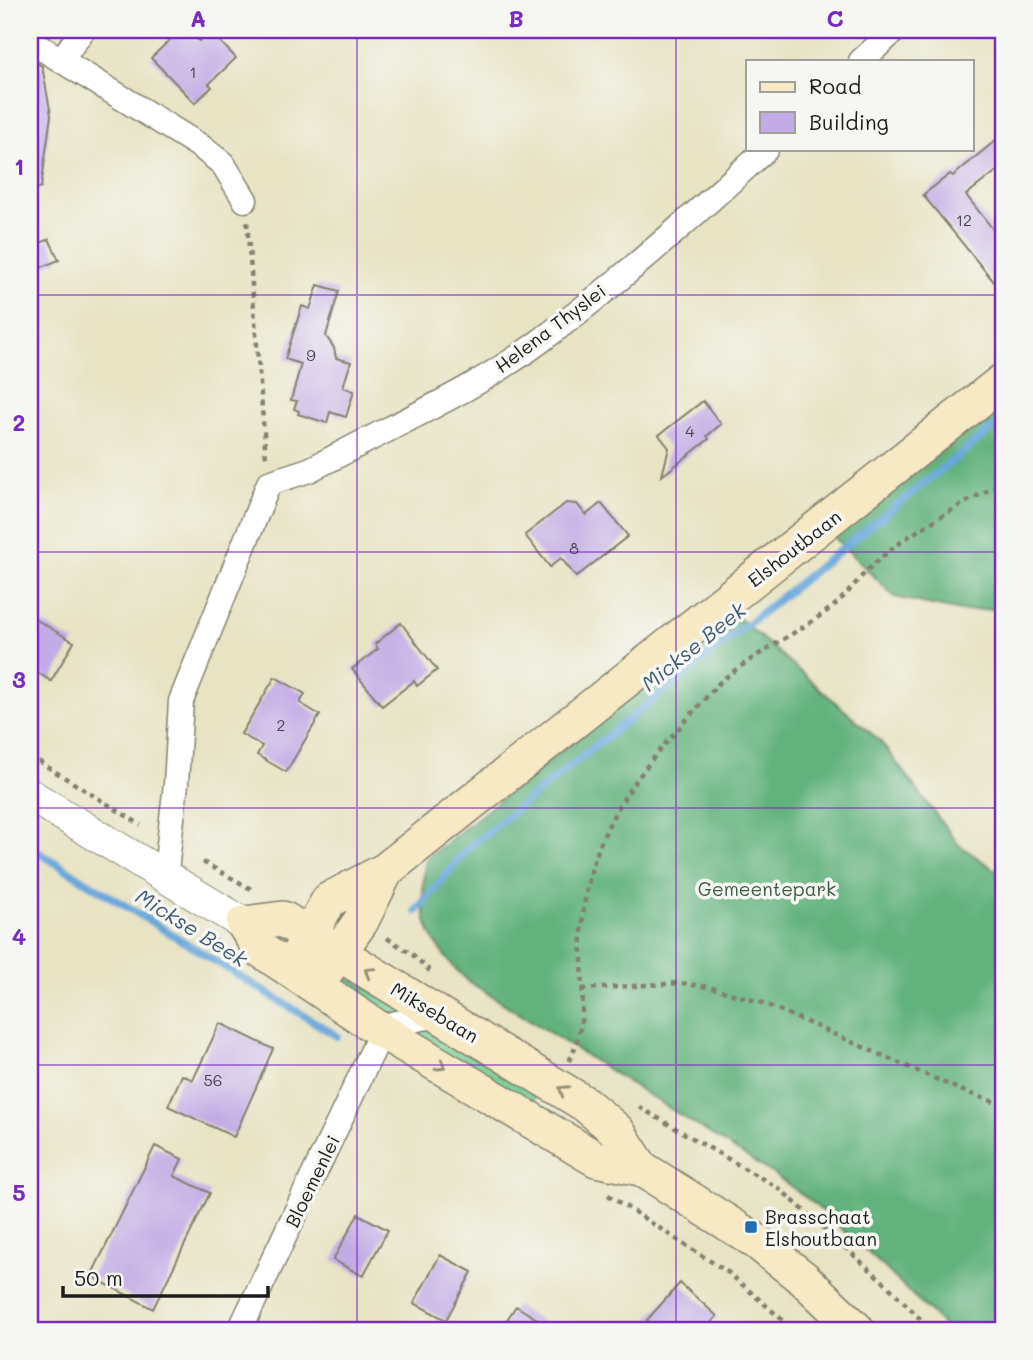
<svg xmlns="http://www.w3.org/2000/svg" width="1033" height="1360" font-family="Mali,sans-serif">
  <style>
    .green { fill: #78cf93; stroke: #4a7658; stroke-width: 2 }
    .forest { fill: #62b27d; stroke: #3f674c; stroke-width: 2 }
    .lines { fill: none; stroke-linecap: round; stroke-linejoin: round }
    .stream { stroke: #68a7db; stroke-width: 8 }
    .building { fill: #c3abe5 }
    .minor-casing { stroke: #828070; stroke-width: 27 }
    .tertiary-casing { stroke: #828070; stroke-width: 34 }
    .secondary-casing { stroke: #828070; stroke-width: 38 }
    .path { stroke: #828070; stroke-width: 4.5; stroke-dasharray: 5 5; stroke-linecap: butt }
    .minor { stroke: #fff; stroke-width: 24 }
    .tertiary { stroke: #fff; stroke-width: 32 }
    .secondary { stroke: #f6e9c3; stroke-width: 35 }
    .oneway { stroke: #948d78 }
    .grid { fill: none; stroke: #7b2cbf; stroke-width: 2; stroke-opacity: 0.55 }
    .poi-dot { fill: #1f6fb2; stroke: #f6f6f2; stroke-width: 2.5 }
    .labels { text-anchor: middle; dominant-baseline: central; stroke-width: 7; stroke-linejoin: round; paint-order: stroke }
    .number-label { font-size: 16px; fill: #46404e }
    .street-label { font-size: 19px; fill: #1c1c1c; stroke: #f6f6f2 }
    .park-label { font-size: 19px; fill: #3c5b46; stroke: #f6f6f2 }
    .poi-label { font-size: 19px; fill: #1c1c1c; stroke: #f6f6f2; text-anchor: start }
    .water-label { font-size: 21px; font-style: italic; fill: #3e5b72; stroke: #f6f6f2 }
    .neatline { fill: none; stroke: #7b2cbf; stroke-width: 2.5 }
    .grid-label { font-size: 23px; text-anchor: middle; font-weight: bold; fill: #7b2cbf }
  </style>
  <rect width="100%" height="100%" fill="#f6f6f2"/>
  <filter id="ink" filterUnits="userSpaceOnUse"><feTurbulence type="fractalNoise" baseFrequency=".0143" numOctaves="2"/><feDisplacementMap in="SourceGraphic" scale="14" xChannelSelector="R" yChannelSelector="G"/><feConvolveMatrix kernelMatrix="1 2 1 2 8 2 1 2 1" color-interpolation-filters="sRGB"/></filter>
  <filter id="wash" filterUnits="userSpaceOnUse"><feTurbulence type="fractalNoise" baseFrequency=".00686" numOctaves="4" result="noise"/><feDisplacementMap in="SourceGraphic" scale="28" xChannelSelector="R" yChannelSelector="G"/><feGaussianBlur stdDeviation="1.57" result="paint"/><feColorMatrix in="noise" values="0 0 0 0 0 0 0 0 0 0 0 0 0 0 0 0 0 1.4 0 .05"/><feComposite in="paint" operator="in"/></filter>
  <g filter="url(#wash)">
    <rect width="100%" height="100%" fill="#e8e3c3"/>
    <!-- green -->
    <path class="green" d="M332 976 355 981 407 1012 381 1021Z
      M429 1026 538 1092 527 1111 401 1032Z"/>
    <!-- forest -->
    <path class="forest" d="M1003 400V608L961 611 895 597 833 536Z
      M734 614 880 741 959 845 1003 875V1330H948L885 1268 812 1202 775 1175 468 981C426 941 417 916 426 859Z"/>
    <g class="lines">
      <!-- stream -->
      <path class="stream" d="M30 847 337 1036
        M416 911 469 847 1003 420"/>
    </g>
    <g id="blocks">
      <!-- building -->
      <path class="building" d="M180 30H188L199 41 210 31 236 58 209 84 212 87 195 103 151 58Z
        M30 60 42 66 51 115 41 188 30 187Z
        M1003 134V166L966 195 1003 242V293L923 195 950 174 953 176Z
        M49 239 59 260 30 272V248Z
        M318 285 339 291 326 336 334 348 336 358 351 362 343 387 354 391 346 417 330 412 327 423 298 414 299 411 294 409 297 401 291 400 301 364 285 359 302 306 310 309Z
        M703 401 721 424 707 436 709 439 662 476 669 448 659 435Z
        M566 503 577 504 586 515 601 503 628 536 576 577 561 558 550 567 525 535Z
        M30 616 74 642 51 681 30 668Z
        M401 623 437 670 417 686 414 681 382 706 352 669 378 649 375 644Z
        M275 677 305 694 300 703 320 715 286 772 257 755 262 746 241 734Z
        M220 1023 273 1049 234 1137 168 1106 182 1075 193 1080Z
        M155 1146 182 1159 174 1176 210 1193 153 1309 91 1276Z
        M358 1214 388 1230 363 1276 333 1260Z
        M440 1255 472 1272 446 1320 414 1303Z
        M680 1283 717 1316 705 1330H658L647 1320Z
        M516 1306 555 1330H500Z"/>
    </g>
  </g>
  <g filter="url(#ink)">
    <use href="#blocks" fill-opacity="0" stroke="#828070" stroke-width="2"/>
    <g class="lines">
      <defs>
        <path id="minor" d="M30 41 200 146 223 164 245 200
          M61 60 83 30
          M861 61 895 30
          M165 879 176 784 181 701 269 483 309 470 331 459C400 422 476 389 539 342 619 283 694 216 766 149
          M240 1330 382 1031 392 1024 438 1015"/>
        <path id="tertiary" d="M30 795 244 924"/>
        <path id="secondary" d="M299 954 329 900 386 870 1003 381
          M325 972 361 921 386 870
          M641 1168 617 1131 585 1104 283 919 244 924 261 950 382 1031 596 1159 641 1168 756 1241 804 1279 857 1330"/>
      </defs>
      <!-- minor casing -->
      <use href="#minor" class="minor-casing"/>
      <!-- tertiary casing -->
      <use href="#tertiary" class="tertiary-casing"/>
      <!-- secondary casing -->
      <use href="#secondary" class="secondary-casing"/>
      <!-- path -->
      <path class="path" d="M247 222 266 458
        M30 756 141 825
        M203 862 253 890
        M387 938 413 955 430 971
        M217 939 214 947 225 954
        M582 989 681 983 713 988 763 1003 963 1091 1003 1105
        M569 1061C590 1022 580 973 582 930 588 817 650 762 719 683 753 654 795 635 831 608 848 595 860 576 876 562 912 530 961 505 1003 482
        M639 1107 780 1189 886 1284 931 1330
        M608 1195 729 1273 794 1330"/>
      <!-- minor -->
      <use href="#minor" class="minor"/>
      <!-- tertiary -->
      <use href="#tertiary" class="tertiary"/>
      <!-- secondary -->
      <use href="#secondary" class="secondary"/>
    </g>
    <!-- one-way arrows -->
    <defs><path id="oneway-chevron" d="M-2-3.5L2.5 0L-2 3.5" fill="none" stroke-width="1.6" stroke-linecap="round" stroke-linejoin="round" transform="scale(1.75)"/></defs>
    <g class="oneway">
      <use href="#oneway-chevron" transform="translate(369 972) rotate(-148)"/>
      <use href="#oneway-chevron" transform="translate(441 1066) rotate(31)"/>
      <use href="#oneway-chevron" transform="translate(563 1090) rotate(-147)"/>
    </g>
  </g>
  <!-- grid -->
  <path class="grid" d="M357 30V1330M676 30V1330M30 295H1003M30 552H1003M30 808H1003M30 1065H1003"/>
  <!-- markers -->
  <rect class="poi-dot" x="744" y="1220" width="14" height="14" rx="3.5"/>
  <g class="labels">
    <!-- number labels -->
    <g class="number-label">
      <text x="193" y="71">1</text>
      <text x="964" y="219">12</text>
      <text x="311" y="354">9</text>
      <text x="690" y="430">4</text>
      <text x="574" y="547">8</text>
      <text x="281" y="724">2</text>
      <text x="213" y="1079">56</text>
    </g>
    <!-- street labels -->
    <g class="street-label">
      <text transform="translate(550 328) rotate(-37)">Helena Thyslei</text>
      <text transform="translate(794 548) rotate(-38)">Elshoutbaan</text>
      <text transform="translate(435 1012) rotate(31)">Miksebaan</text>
      <text transform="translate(312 1181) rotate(-64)">Bloemenlei</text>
    </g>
    <!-- park labels -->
    <g class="park-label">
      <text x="767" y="888">Gemeentepark</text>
    </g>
    <!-- poi labels -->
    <g class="poi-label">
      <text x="765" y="1216">Brasschaat<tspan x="765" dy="22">Elshoutbaan</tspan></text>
    </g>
    <!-- water labels -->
    <g class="water-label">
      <text transform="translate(693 646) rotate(-39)">Mickse Beek</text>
      <text transform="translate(192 927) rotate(32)">Mickse Beek</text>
    </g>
  </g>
  <!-- margin -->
  <rect width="1033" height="1360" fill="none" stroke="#f6f6f2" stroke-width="77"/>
  <!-- legend -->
  <rect x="746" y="60" width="228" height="91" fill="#f6f6f2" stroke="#9f9f9c" stroke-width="2"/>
  <rect x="760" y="82" width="35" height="10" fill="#f6e9c3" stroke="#9f9f9c" stroke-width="2"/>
  <text x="809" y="94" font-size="21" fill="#1c1c1c">Road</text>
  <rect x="760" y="112" width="35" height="21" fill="#c3abe5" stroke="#9f9f9c" stroke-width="2"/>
  <text x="809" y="130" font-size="21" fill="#1c1c1c">Building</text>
  <!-- scale -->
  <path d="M63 1286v10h205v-10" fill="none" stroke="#1c1c1c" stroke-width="3.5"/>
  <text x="74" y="1286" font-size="21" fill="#1c1c1c" stroke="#f6f6f2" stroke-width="5" paint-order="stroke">50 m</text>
  <rect x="38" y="38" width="957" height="1284" class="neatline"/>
  <g class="grid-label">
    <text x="198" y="27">A</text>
    <text x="516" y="27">B</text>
    <text x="835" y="27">C</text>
    <text x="19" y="175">1</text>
    <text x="19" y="431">2</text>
    <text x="19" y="688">3</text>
    <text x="19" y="945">4</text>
    <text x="19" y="1201">5</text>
  </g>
</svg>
